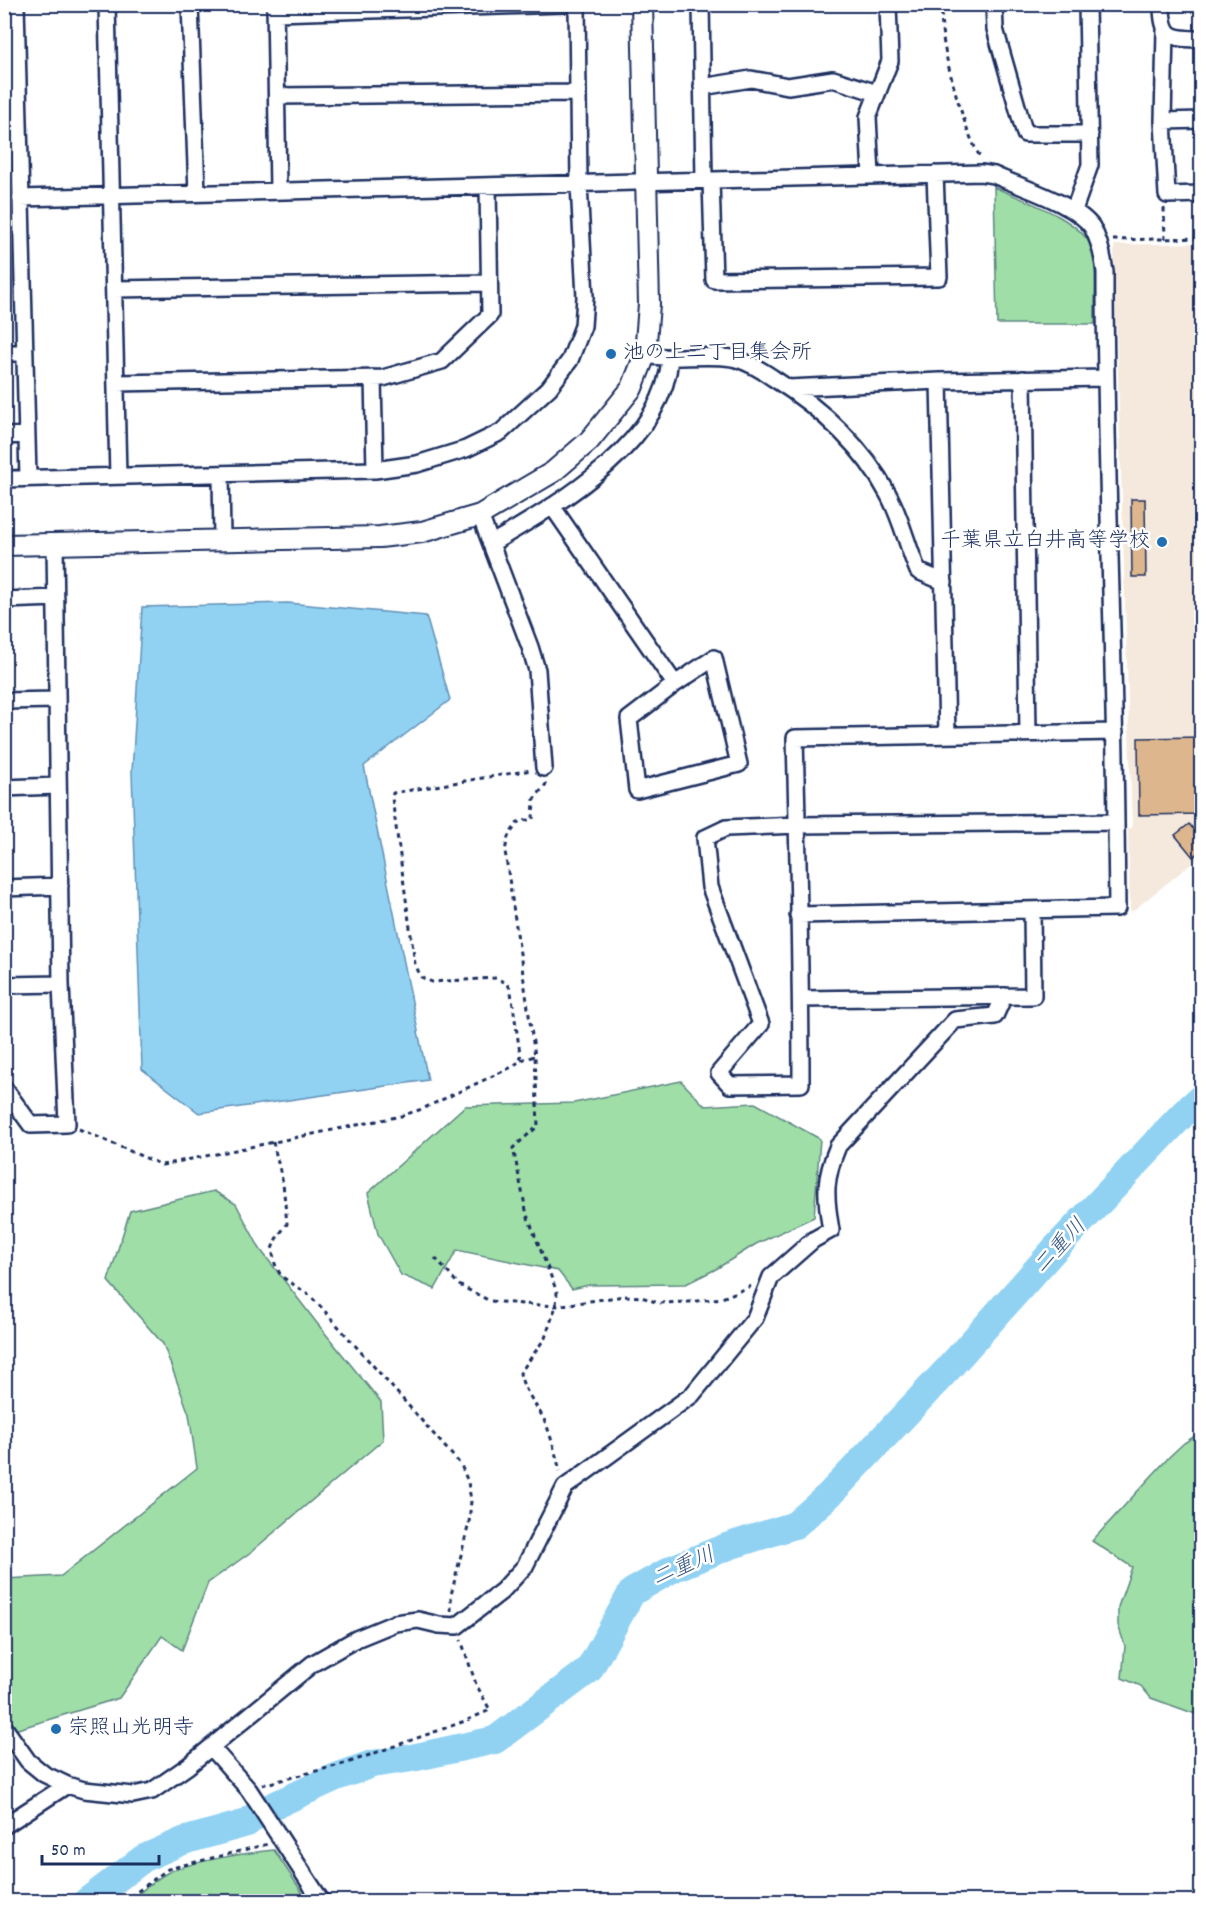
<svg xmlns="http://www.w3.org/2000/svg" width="1206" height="1906" font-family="Dekko,'Klee One',sans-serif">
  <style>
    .built { fill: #f5e9dd }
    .green { fill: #9fdea7; stroke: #5d8682; stroke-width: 1.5 }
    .water { fill: #91d2f3; stroke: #6291b7; stroke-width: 1.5 }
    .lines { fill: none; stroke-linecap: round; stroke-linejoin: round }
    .river { stroke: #91d2f3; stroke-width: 28 }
    .building { fill: #ddb68e; stroke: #1b2f5e; stroke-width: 1.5 }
    .minor-casing { stroke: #1b2f5e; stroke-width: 20 }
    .tertiary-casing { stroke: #1b2f5e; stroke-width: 24 }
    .path { stroke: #1b2f5e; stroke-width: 3; stroke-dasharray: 4.5 4.5; stroke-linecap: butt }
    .minor { stroke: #fff; stroke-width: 15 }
    .tertiary { stroke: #fff; stroke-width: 20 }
    .poi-dot { fill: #1f6fb2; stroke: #fff; stroke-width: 2 }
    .labels { text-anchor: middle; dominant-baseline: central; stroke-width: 5; stroke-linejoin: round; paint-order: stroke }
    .poi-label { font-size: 21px; fill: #1b2f5e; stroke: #fff; text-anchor: start }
    .water-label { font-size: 22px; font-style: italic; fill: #385883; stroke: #fff }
  </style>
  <rect width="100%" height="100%" fill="#fff"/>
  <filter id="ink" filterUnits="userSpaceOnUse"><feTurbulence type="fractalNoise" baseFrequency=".0167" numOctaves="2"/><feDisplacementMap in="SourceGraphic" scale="12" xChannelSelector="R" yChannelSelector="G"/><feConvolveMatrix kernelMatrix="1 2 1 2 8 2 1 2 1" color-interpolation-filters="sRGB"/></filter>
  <g filter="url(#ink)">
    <!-- built -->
    <path class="built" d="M1202 243V827L1197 828 1201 832V856L1130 913 1128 829 1132 828 1114 245Z"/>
    <!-- green -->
    <path class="green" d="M994 187C1020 199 1079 218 1091 246 1098 262 1094 305 1095 324H997Z
      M681 1081 705 1106 755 1103 820 1139 814 1217 756 1244 716 1269 686 1284 589 1285 572 1289 558 1271 457 1250 435 1289 401 1275 378 1234 368 1193 465 1106 574 1103Z
      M214 1191 236 1204 260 1249 316 1322 381 1402 383 1440 251 1552 208 1583 182 1650 162 1636 119 1698 5 1733V1579L61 1576 197 1468 189 1414 163 1344 108 1281 130 1211Z
      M1201 1432V1716L1151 1698 1141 1686 1122 1678 1125 1646 1118 1625V1607L1132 1567 1092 1541 1170 1456 1184 1443Z
      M274 1850 308 1901H129C141 1892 154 1880 167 1873 191 1861 246 1853 274 1850Z"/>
    <!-- water -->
    <path class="water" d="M288 603 426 616 450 700 364 766 428 1080 199 1113 142 1069 132 772 142 607Z"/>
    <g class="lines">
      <!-- river -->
      <path class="river" d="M86 1902 144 1858 183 1841 247 1823 260 1812 336 1777 372 1764 412 1758 495 1740 589 1670 632 1592 674 1568 729 1546 795 1525 829 1495 852 1471 948 1369 1054 1250 1184 1113 1202 1097"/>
    </g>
    <!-- building -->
    <path class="building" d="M1131 499H1145L1146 577H1132Z
      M1202 737V814L1139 815 1138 738Z
      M1189 824 1202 839V850L1193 857 1175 835Z"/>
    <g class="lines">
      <defs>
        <path id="minor" d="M16 4 28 478
          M107 4 118 476
          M190 4 197 193
          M275 4 278 191
          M701 4 704 180
          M994 4 995 29 1025 134H1090
          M1162 4C1162 38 1171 39 1202 39
          M276 13 565 4
          M1165 30 1163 121 1167 195 1202 194
          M702 87 751 79 788 86 833 79 877 93
          M277 96 578 93
          M1163 121 1202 120
          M871 176 868 117 890 61 888 4
          M711 180 714 280 939 277 935 174
          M20 198 981 173 994 175C1020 187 1076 204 1092 227 1100 241 1103 257 1105 272 1105 455 1114 639 1116 822L798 825 726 828 705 838 710 887 761 1024 719 1073 730 1085 801 1084C801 969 798 853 795 738L1115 732
          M1074 210 1090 165 1087 4
          M114 289 489 283
          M4 353H24
          M645 355C673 361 703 353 732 358 747 361 760 369 773 378 819 407 862 445 888 494 901 517 907 546 918 571L944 582
          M373 378 375 470
          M1023 379 1028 734
          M939 381 947 735
          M116 383 383 378 442 361 490 315 488 186
          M788 388 939 381 1105 378
          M4 436 26 435
          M221 474 222 540
          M4 479 375 470 417 464 466 449 501 432 549 388 570 360 583 326 585 297 579 184 577 4
          M552 506 675 684 714 658 739 764 637 790 629 719 675 684
          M480 515 530 647 537 670 544 768
          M492 543C558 504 664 444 670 358
          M4 600 56 598
          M4 701 56 700
          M4 788 57 786
          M4 888 60 886
          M798 915 1117 908 1116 822
          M4 985 61 984
          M801 999 1033 996 1032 910
          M4 1088 31 1125 67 1124 61 984 55 544
          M4 1727 28 1761 44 1774 67 1785 84 1790 133 1795 152 1791 188 1766 312 1664 356 1639 395 1623 418 1620 439 1625 457 1626 502 1591 525 1566 565 1487 692 1395 755 1318 771 1277 813 1240 831 1230C825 1196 824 1179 838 1146L955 1020 995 1016 1004 996
          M211 1747 249 1790 322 1902
          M4 1826 67 1785"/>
        <path id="tertiary" d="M4 545 380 537 422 532 480 515 553 472 589 441 632 388 645 355 649 304 642 4"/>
      </defs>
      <!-- minor casing -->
      <use href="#minor" class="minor-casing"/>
      <!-- tertiary casing -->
      <use href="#tertiary" class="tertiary-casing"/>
      <!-- path -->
      <path class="path" d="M943 4C942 12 941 20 942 28 943 55 966 137 981 158
        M1164 208 1165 239
        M1113 240 1202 238
        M547 783 534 799 533 819 518 822 508 837 505 851 535 1056 538 1126 513 1148 527 1215 557 1292 556 1306 545 1338 520 1373C523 1391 539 1407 546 1424 552 1439 556 1456 560 1471
        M521 1060 535 1056
        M79 1129 162 1165 401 1116 422 1109 512 1067 521 1060 511 992 508 984 496 978 432 982 421 977 415 964 392 798 393 793 531 770
        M273 1142 283 1183 287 1224 276 1239 272 1249 275 1264 281 1276 308 1294 322 1308 461 1465 468 1482 471 1501 469 1523 451 1595V1611
        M435 1258 459 1285 490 1301 523 1304 556 1306 624 1296 642 1297 658 1303 689 1302 722 1298 751 1286
        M262 1785 347 1763 465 1721 490 1710 476 1684 461 1640
        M123 1902 168 1869 268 1844"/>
      <!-- minor -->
      <use href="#minor" class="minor"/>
      <!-- tertiary -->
      <use href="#tertiary" class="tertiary"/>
    </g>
  </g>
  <!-- markers -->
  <g class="poi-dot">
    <circle cx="611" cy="354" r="6"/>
    <circle cx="1162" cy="542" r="6"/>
    <circle cx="56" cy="1729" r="6"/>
  </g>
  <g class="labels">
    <!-- poi labels -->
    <g class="poi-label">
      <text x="623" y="354">池の上二丁目集会所</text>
      <text x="1150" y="542" text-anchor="end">千葉県立白井高等学校</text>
      <text x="68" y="1729">宗照山光明寺</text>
    </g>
    <!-- water labels -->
    <g class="water-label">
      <text transform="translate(1061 1247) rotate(-47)">二重川</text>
      <text transform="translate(684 1568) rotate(-24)">二重川</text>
    </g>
  </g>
  <!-- margin -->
  <rect width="1206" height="1906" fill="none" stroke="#fff" stroke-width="24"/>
  <rect x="12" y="12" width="1182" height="1882" fill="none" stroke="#1b2f5e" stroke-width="2" filter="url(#ink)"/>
  <!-- scale -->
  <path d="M42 1855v9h117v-9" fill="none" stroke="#1b2f5e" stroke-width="3"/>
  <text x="51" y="1855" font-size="18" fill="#1b2f5e" stroke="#ffffff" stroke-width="4.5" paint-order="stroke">50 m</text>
</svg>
